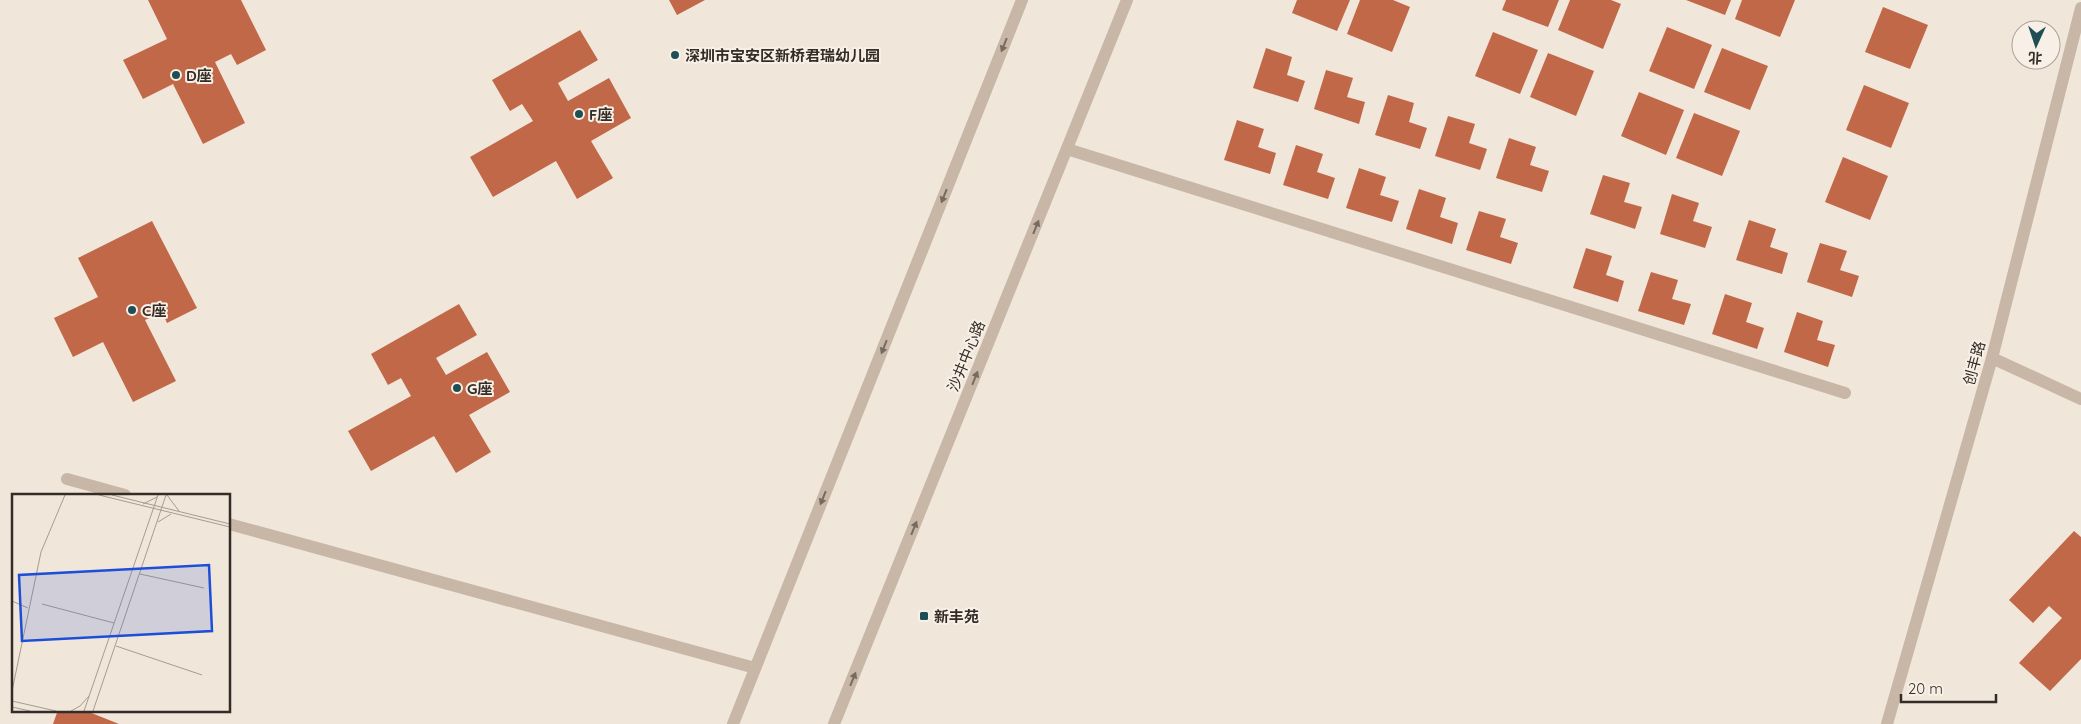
<svg xmlns="http://www.w3.org/2000/svg" width="2081" height="724" font-family="Quicksand,'Noto Sans SC',sans-serif">
  <style>
    .building { fill: #c06848 }
    .lines { fill: none; stroke-linecap: round; stroke-linejoin: round }
    .minor { stroke: #c8b7a7; stroke-width: 12 }
    .oneway { fill: #776b61 }
    .poi-dot { fill: #1f4f54; stroke: #f8f0e6; stroke-width: 2 }
    .labels { text-anchor: middle; dominant-baseline: central; stroke-width: 4; stroke-linejoin: round; paint-order: stroke }
    .poi-label { font-size: 15px; font-weight: bold; fill: #342c27; stroke: #f8f0e6; text-anchor: start }
    .street-label { font-size: 15px; fill: #342c27; stroke: #f8f0e6 }
    .inset-road { fill: none; stroke: #a59c92; stroke-width: 1 }
    .view { fill: #1d4ed8; fill-opacity: 0.15; stroke: #1d4ed8; stroke-width: 2.5 }
    .inset-edge { fill: none; stroke: #342c27; stroke-width: 2.5 }
  </style>
  <rect width="100%" height="100%" fill="#f0e6da"/>
  <!-- building -->
  <path class="building" d="M148 0H241L266 50 237 65 231 54 215 62 245 123 203 144 173 84 143 99 123 60 167 39Z
    M669 0H705L677 15Z
    M1297 0H1350L1337 31 1292 13Z
    M1360 0H1393L1410 7 1392 52 1347 34Z
    M1506 0H1559L1548 27 1502 10Z
    M1570 0H1611L1621 4 1603 49 1558 30Z
    M1686 0H1731L1725 15Z
    M1742 0H1795L1780 37 1735 19Z
    M1883 7 1928 25 1910 69 1865 52Z
    M1667 27 1712 45 1694 89 1649 71Z
    M580 30 598 60 558 83 568 101 609 78 631 118 591 141 613 178 577 199 556 161 493 197 470 157 533 121 522 104 510 111 492 80Z
    M1493 32 1538 50 1520 94 1475 76Z
    M1266 48 1292 57 1287 75 1305 81 1298 102 1253 88Z
    M1722 48 1768 66 1750 110 1704 92Z
    M1548 53 1594 71 1576 116 1530 97Z
    M1326 70 1353 78 1347 97 1365 102 1359 124 1314 109Z
    M1864 85 1909 103 1891 148 1846 130Z
    M1639 92 1684 110 1666 155 1621 136Z
    M1388 95 1414 103 1409 122 1427 128 1420 149 1375 135Z
    M1694 113 1740 131 1722 176 1676 158Z
    M1448 116 1475 124 1469 143 1487 149 1480 170 1435 156Z
    M1237 120 1264 129 1258 147 1276 153 1270 174 1224 160Z
    M1509 138 1536 147 1530 165 1549 171 1542 192 1496 178Z
    M1296 145 1323 154 1317 172 1335 178 1328 199 1283 185Z
    M1843 157 1888 176 1870 220 1825 202Z
    M1359 168 1386 177 1380 195 1399 201 1392 222 1346 208Z
    M1603 175 1630 183 1624 202 1642 207 1635 229 1590 214Z
    M1419 189 1446 198 1440 217 1458 223 1452 244 1406 229Z
    M1672 194 1699 203 1693 221 1712 227 1705 248 1660 234Z
    M1479 211 1506 219 1500 237 1518 243 1511 264 1466 250Z
    M1749 220 1776 229 1770 247 1788 253 1782 274 1736 260Z
    M152 221 197 308 167 323 162 312 145 320 176 381 133 402 103 342 73 357 54 318 98 297 78 258Z
    M1820 243 1847 251 1840 270 1859 276 1852 297 1807 282Z
    M1586 248 1612 256 1606 275 1624 281 1618 302 1573 288Z
    M1651 272 1678 280 1672 299 1691 304 1684 325 1638 311Z
    M1725 294 1752 303 1746 322 1764 328 1757 349 1712 334Z
    M459 304 477 335 436 358 446 375 487 352 510 392 469 415 491 452 456 473 434 436 371 471 348 431 411 396 401 378 388 385 371 354Z
    M1797 312 1823 321 1817 340 1835 345 1828 367 1784 352Z
    M2074 531 2081 537V659L2050 691 2019 663 2062 618 2049 606 2033 623 2009 600Z
    M58 710H84L119 724H53Z"/>
  <g class="lines">
    <!-- minor -->
    <path class="minor" d="M1067 149 1845 393
      M1992 358 2081 399
      M67 479 125 495
      M229 524 755 668
      M733 724 1022 0
      M834 724 1127 0
      M1887 724 1992 358 2081 8"/>
  </g>
  <!-- one-way arrows -->
  <defs><path id="oneway-solid" d="M-6-.8H1V-3.2L6.5 0L1 3.2V.8H-6Z" transform="scale(1.25)"/></defs>
  <g class="oneway">
    <use href="#oneway-solid" transform="translate(1004 45) rotate(112)"/>
    <use href="#oneway-solid" transform="translate(944 196) rotate(112)"/>
    <use href="#oneway-solid" transform="translate(1036 227) rotate(-68)"/>
    <use href="#oneway-solid" transform="translate(884 347) rotate(112)"/>
    <use href="#oneway-solid" transform="translate(975 378) rotate(-68)"/>
    <use href="#oneway-solid" transform="translate(823 498) rotate(112)"/>
    <use href="#oneway-solid" transform="translate(914 528) rotate(-68)"/>
    <use href="#oneway-solid" transform="translate(853 679) rotate(-68)"/>
  </g>
  <!-- markers -->
  <g class="poi-dot">
    <circle cx="675" cy="55" r="5"/>
    <circle cx="176" cy="75" r="5"/>
    <circle cx="579" cy="114" r="5"/>
    <circle cx="132" cy="310" r="5"/>
    <circle cx="457" cy="388" r="5"/>
    <rect x="919" y="611" width="10" height="10" rx="2.5"/>
  </g>
  <g class="labels">
    <!-- poi labels -->
    <g class="poi-label">
      <text x="685" y="55">深圳市宝安区新桥君瑞幼儿园</text>
      <text x="186" y="75">D座</text>
      <text x="589" y="114">F座</text>
      <text x="142" y="310">C座</text>
      <text x="467" y="388">G座</text>
      <text x="934" y="616">新丰苑</text>
    </g>
    <!-- street labels -->
    <g class="street-label">
      <text transform="translate(966 356) rotate(-68)">沙井中心路</text>
      <text transform="translate(1974 363) rotate(-75)">创丰路</text>
    </g>
  </g>
  <!-- overview -->
  <g transform="translate(12 494)">
    <rect width="218" height="218" fill="#f0e6da"/>
    <path class="inset-road" d="M87 1 218 33M100 1 218 30M155 1 167 17M131 10 145 3M146 28 159 20M128 80 192 94M0 107 16 114M30 110 102 129M104 152 190 181M0 197 29 58 53 1M0 207 44 217M0 213 18 217M59 217 68 212 77 202M72 217 146 1M81 217 154 1"/>
    <path class="view" d="M197 71 200 137 10 147 7 81Z"/>
    <rect width="218" height="218" class="inset-edge"/>
  </g>
  <!-- north arrow -->
  <g transform="translate(2036 45) rotate(183)"><circle r="24" fill="#f8f0e6" stroke="#aaa29a"/>
  <path d="M0-4L9 19L0 12L-9 19Z" fill="#1f4f54"/>
  <text y="-8" font-size="14" font-weight="bold" text-anchor="middle" fill="#342c27">北</text>
  </g>
  <!-- scale -->
  <path d="M1901 694v8h95v-8" fill="none" stroke="#342c27" stroke-width="2.5"/>
  <text x="1908" y="694" font-size="15" fill="#342c27" stroke="#f8f0e6" stroke-width="4" paint-order="stroke">20 m</text>
</svg>
